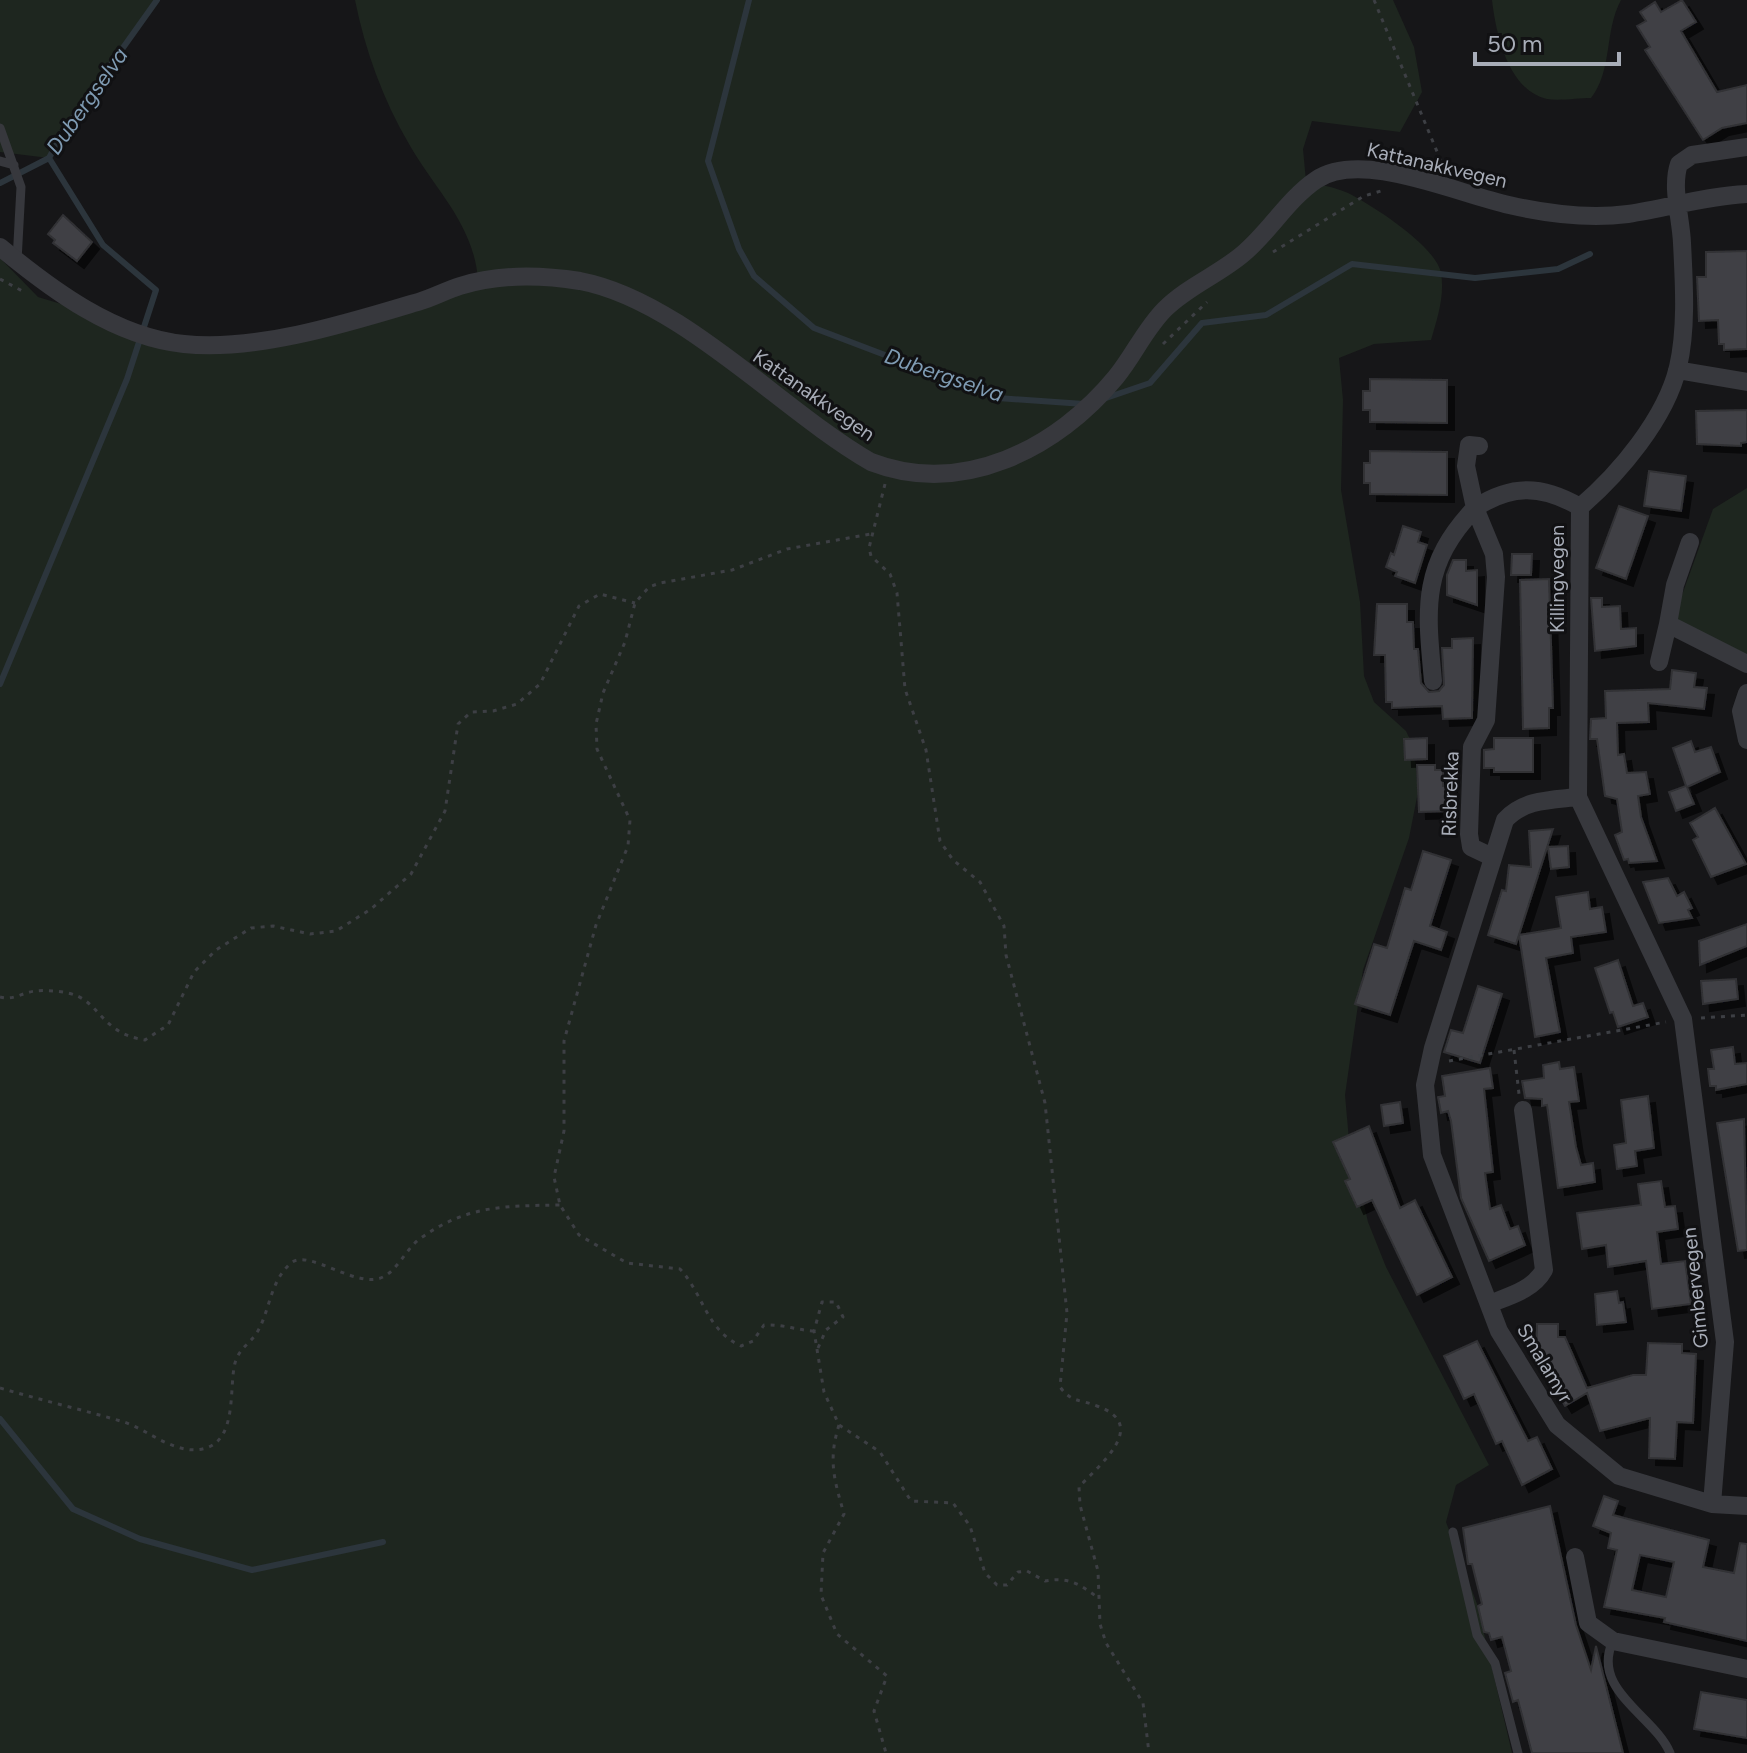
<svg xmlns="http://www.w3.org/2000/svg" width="1747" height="1753" font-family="Figtree,sans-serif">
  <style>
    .green { fill: #1e261f }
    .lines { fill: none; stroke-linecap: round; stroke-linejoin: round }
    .stream { stroke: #2c353c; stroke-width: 6 }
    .building { fill: #404145; stroke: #303034; stroke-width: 2; fill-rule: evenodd; filter: url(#shadow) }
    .path { stroke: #3d3f44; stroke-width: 3; stroke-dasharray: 4 6; stroke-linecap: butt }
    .lane { stroke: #37383d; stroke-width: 9 }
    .street { stroke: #37383d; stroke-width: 18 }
    .labels { text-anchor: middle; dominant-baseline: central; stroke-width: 6; stroke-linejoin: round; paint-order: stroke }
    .street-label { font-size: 20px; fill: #a8adb8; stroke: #111113 }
    .water-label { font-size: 22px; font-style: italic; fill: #7f9bb3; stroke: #111113 }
  </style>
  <defs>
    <filter id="shadow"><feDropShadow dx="7" dy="7" stdDeviation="0" flood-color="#0009"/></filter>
  </defs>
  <rect width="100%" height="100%" fill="#161618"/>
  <!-- green -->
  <path class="green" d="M0 0H157L63 132 49 158 0 152Z
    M355 0H1393L1414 47 1422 92 1400 132 1312 121 1303 149 1306 181C1319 185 1335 187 1348 193 1372 205 1436 246 1441 273 1445 296 1437 319 1431 340L1374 344 1339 358 1343 400 1341 490 1360 602 1364 676 1374 702 1406 731 1414 748 1418 792 1409 838 1363 970 1345 1095 1349 1140 1368 1222 1386 1267 1489 1465 1456 1485 1446 1522 1477 1604 1512 1753H0V258L38 297 144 329 248 346 478 279C473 223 435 190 409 144 383 100 365 50 355 0Z
    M1492 0H1621C1604 31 1613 70 1591 98 1578 98 1560 101 1547 99 1508 90 1496 34 1492 0Z
    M1747 488V656L1673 620 1713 509Z"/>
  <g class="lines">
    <!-- stream -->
    <path class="stream" d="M749 0 708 161 739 249 754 276 814 328 998 398 1084 404
      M0 183 49 158 63 132 157 0
      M1106 398 1150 383 1202 323 1266 315 1352 264 1475 278 1558 269 1590 254
      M0 684 127 379 156 290 103 245 49 158
      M0 1419 73 1509 140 1539 252 1570 383 1542"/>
  </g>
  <!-- building -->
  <path class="building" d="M1682 0 1696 22 1681 31 1717 92 1747 85V123L1722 128 1703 140 1645 50 1650 47 1637 26 1646 21 1640 12 1655 2 1661 12Z
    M63 215 92 242 77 261 53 243 55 240 48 234Z
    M1747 251V349L1724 350V344H1719L1718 320 1699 321 1697 277H1706V252Z
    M1370 379 1447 380V423L1370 422V410H1363V391H1370Z
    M1747 410V442L1741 443V446L1697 444 1696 411Z
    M1370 451 1447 452V495L1370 494V483H1364V463H1370Z
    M1649 471 1686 476 1681 511 1644 506Z
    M1619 506 1648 516 1626 579 1596 568Z
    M1403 526 1421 532 1418 542 1427 545 1415 583 1395 576 1397 572 1386 567 1391 553 1394 555Z
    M1512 554H1532L1531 575H1511Z
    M1453 560H1466V571L1477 570V605L1447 595V575Z
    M1549 579 1553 708H1549V728L1523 729 1520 580Z
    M1591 598H1602V607L1620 606 1621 629 1636 628V646L1595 651Z
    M1377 604H1407V622H1413L1414 649H1418L1421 683 1429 692 1439 691 1444 685 1442 648H1452V639L1473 638 1472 718 1443 719 1442 706 1392 708V702H1386L1385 655H1374Z
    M1672 670 1696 673 1694 687 1707 688 1704 709 1648 703 1649 722 1617 723 1618 755 1624 754 1627 773 1646 772 1650 794 1638 796 1641 817 1657 861 1629 863 1628 859 1624 860 1615 835 1622 832 1617 799 1605 796 1597 739H1590L1591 719 1606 718 1605 691 1670 689Z
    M1427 738V759L1405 760 1404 739Z
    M1494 738H1533V772H1494V768H1484V750L1494 749Z
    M1691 741 1695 752 1711 747 1720 772 1687 787 1694 804 1676 811 1669 792 1686 786 1673 748Z
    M1417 765H1435V770H1443V786H1450L1451 811 1419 812Z
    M1715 808 1746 864 1711 877 1693 840 1698 837 1690 823Z
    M1553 829 1516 944 1488 935 1502 890 1506 891 1509 865 1531 867 1529 831Z
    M1568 846 1569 867 1551 869 1548 847Z
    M1423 851 1451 860 1430 926 1447 932 1441 950 1414 941 1390 1015 1355 1004 1374 944 1387 948 1405 888 1411 890Z
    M1668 878 1677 896 1684 892 1692 908 1688 910 1692 918 1659 923 1643 882Z
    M1588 892 1590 909 1602 907 1606 932 1571 937 1573 953 1546 958 1560 1032 1535 1037 1519 935 1561 928 1556 897Z
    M1747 924V946L1700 965 1699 941Z
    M1618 960 1633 1006 1643 1003 1648 1017 1618 1027 1613 1012 1610 1013 1595 968Z
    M1736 979 1738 999 1703 1004 1701 981Z
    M1478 986 1502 994 1480 1063 1444 1052 1451 1030 1463 1033Z
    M1733 1047 1735 1064 1747 1063V1084L1716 1090V1086H1710L1708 1069H1714L1711 1050Z
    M1559 1062 1560 1069 1574 1067 1579 1101 1569 1102 1576 1147 1581 1165 1593 1163 1595 1182 1558 1188 1547 1105 1542 1106V1099L1525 1098 1522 1081 1544 1078 1543 1065Z
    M1490 1068 1493 1088 1484 1089 1493 1172 1485 1173 1490 1209 1501 1205 1510 1229 1518 1226 1525 1245 1489 1261 1461 1198 1451 1121 1448 1111 1441 1113 1438 1097 1445 1096 1442 1076Z
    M1648 1096 1654 1148 1635 1151 1637 1166 1617 1169 1614 1145 1626 1143 1621 1100Z
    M1400 1102 1403 1123 1384 1126 1381 1105Z
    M1744 1119 1747 1250 1738 1251 1717 1123Z
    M1369 1126 1400 1208 1415 1200 1452 1277 1417 1295 1372 1200 1357 1207 1345 1181 1350 1179 1333 1142Z
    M1661 1181 1665 1207 1675 1206 1678 1229 1657 1232 1661 1264 1685 1261 1691 1304 1652 1309 1646 1261 1608 1267 1606 1245 1582 1249 1577 1213 1641 1205 1638 1184Z
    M1617 1291 1619 1303 1623 1302 1626 1322 1597 1325 1595 1294Z
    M1537 1324H1558V1337H1565L1587 1388 1633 1375H1646L1648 1343 1682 1344V1353L1696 1354 1693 1423 1677 1422 1675 1459 1649 1458 1650 1418 1600 1431 1587 1393 1565 1406 1551 1383 1550 1361H1536Z
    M1477 1341 1528 1441 1537 1437 1552 1469 1522 1485 1502 1441 1496 1444 1474 1394 1464 1399 1444 1356Z
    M1604 1496 1618 1501 1613 1515 1709 1540 1703 1567 1734 1573 1740 1543 1747 1544V1641L1664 1622 1665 1618 1604 1607 1617 1550 1608 1548 1611 1533 1593 1526ZM1640 1555 1674 1562 1666 1597 1632 1590Z
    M1550 1506 1576 1625 1591 1670 1596 1646 1623 1753H1532L1518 1700 1513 1702 1505 1673 1511 1671 1502 1637 1491 1640 1489 1633 1484 1632 1478 1606 1482 1604 1472 1564H1468L1463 1528Z
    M1701 1692 1747 1700V1738L1694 1729Z"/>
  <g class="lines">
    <!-- path -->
    <path class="path" d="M1374 0 1443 166
      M1273 252 1364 196 1381 191
      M0 279 26 293
      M1163 344 1207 302
      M885 484 869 548 871 556 890 574 897 593 905 689 926 750 940 841 953 860 980 882 1004 926 1006 955 1045 1103 1067 1313 1060 1387C1072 1403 1080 1399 1097 1406 1151 1425 1098 1466 1079 1487L1080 1505 1098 1571 1100 1624 1106 1643 1143 1703 1149 1753
      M0 997C13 1001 23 992 36 991 45 990 59 991 68 993 101 1000 99 1033 145 1040L168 1025 194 972 216 950 251 928 273 926 310 934 336 931 371 909 411 874 445 811 458 724 471 712 493 711 517 704 540 684 579 606 600 594 635 603
      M1701 1018 1747 1015
      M1514 1050 1519 1094
      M1449 1061 1666 1022
      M814 1331C796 1330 783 1324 764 1325L753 1341 741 1346C706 1330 704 1295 680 1269L627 1263 579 1235 560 1205 554 1177 564 1131V1041L596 925 628 846 630 820 597 749 596 724 603 693 625 642 635 603 649 587 660 583 732 570 787 549 871 534
      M818 1348 826 1330 843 1317 836 1302H822L814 1331 824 1392 839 1425 880 1452 911 1501 953 1503 970 1526 985 1573 997 1585H1007L1018 1572 1027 1571 1045 1581C1068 1577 1078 1583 1097 1597
      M0 1388C41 1400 83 1410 124 1422 149 1430 179 1459 209 1447 237 1435 229 1386 235 1363 239 1349 248 1345 256 1334 270 1313 269 1282 291 1263 309 1248 357 1290 383 1277 398 1270 407 1247 421 1238 467 1205 506 1206 560 1205
      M839 1425C828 1460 834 1479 844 1514L823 1553 821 1595 837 1634 887 1676 874 1711 886 1753"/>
    <!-- lane -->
    <path class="lane" d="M0 128 21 187 17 261
      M0 161 14 165
      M1453 1532 1477 1635 1495 1663 1518 1753
      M1613 1641C1590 1690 1655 1716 1670 1753"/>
    <!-- street -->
    <path class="street" d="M0 247C52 290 115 337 184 344 257 352 351 322 421 301 434 297 447 290 460 286 498 274 542 275 580 281 681 300 782 411 871 462 962 497 1057 449 1116 377 1134 355 1145 329 1165 309 1188 286 1220 274 1244 253 1270 231 1288 199 1316 180 1361 149 1458 194 1509 205 1548 214 1588 219 1628 214 1669 208 1705 196 1747 194
      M1677 370 1747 382
      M1479 446 1469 445 1466 466 1475 508C1512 484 1542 485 1580 507
      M1690 542 1675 585 1668 624 1747 664
      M1659 662 1668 624
      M1433 681C1426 607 1421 565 1475 508L1494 554 1496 577 1486 720 1472 747 1469 834 1471 847 1492 857
      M1747 693 1741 711 1747 740
      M1578 797C1552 800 1524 799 1505 820L1433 1048 1425 1085 1432 1155 1499 1331 1557 1425 1619 1476 1712 1504 1747 1506
      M1489 1304C1509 1296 1533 1290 1544 1270L1523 1110
      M1712 1504 1725 1342 1683 1019 1578 797 1580 507C1619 474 1666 418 1678 367 1687 329 1684 282 1682 243 1681 218 1671 187 1679 164L1692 155 1747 147
      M1575 1557 1588 1623 1613 1641 1747 1669"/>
  </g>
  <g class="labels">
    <!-- street labels -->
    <g class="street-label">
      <text transform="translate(1437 165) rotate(13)">Kattanakkvegen</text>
      <text transform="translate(814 395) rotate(35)">Kattanakkvegen</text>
      <text transform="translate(1557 579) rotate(-90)">Killingvegen</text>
      <text transform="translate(1450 794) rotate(-88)">Risbrekka</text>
      <text transform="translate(1695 1288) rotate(-96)">Gimbervegen</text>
      <text transform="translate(1545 1363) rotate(59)">Smalamyr</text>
    </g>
    <!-- water labels -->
    <g class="water-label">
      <text transform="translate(87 101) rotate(-55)">Dubergselva</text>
      <text transform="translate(944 375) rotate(19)">Dubergselva</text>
    </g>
  </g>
  <!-- scale -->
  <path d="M1475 52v12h144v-12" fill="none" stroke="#a8adb8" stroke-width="4"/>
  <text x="1487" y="52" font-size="24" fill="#a8adb8" stroke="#111113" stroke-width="6" paint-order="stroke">50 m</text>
</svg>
